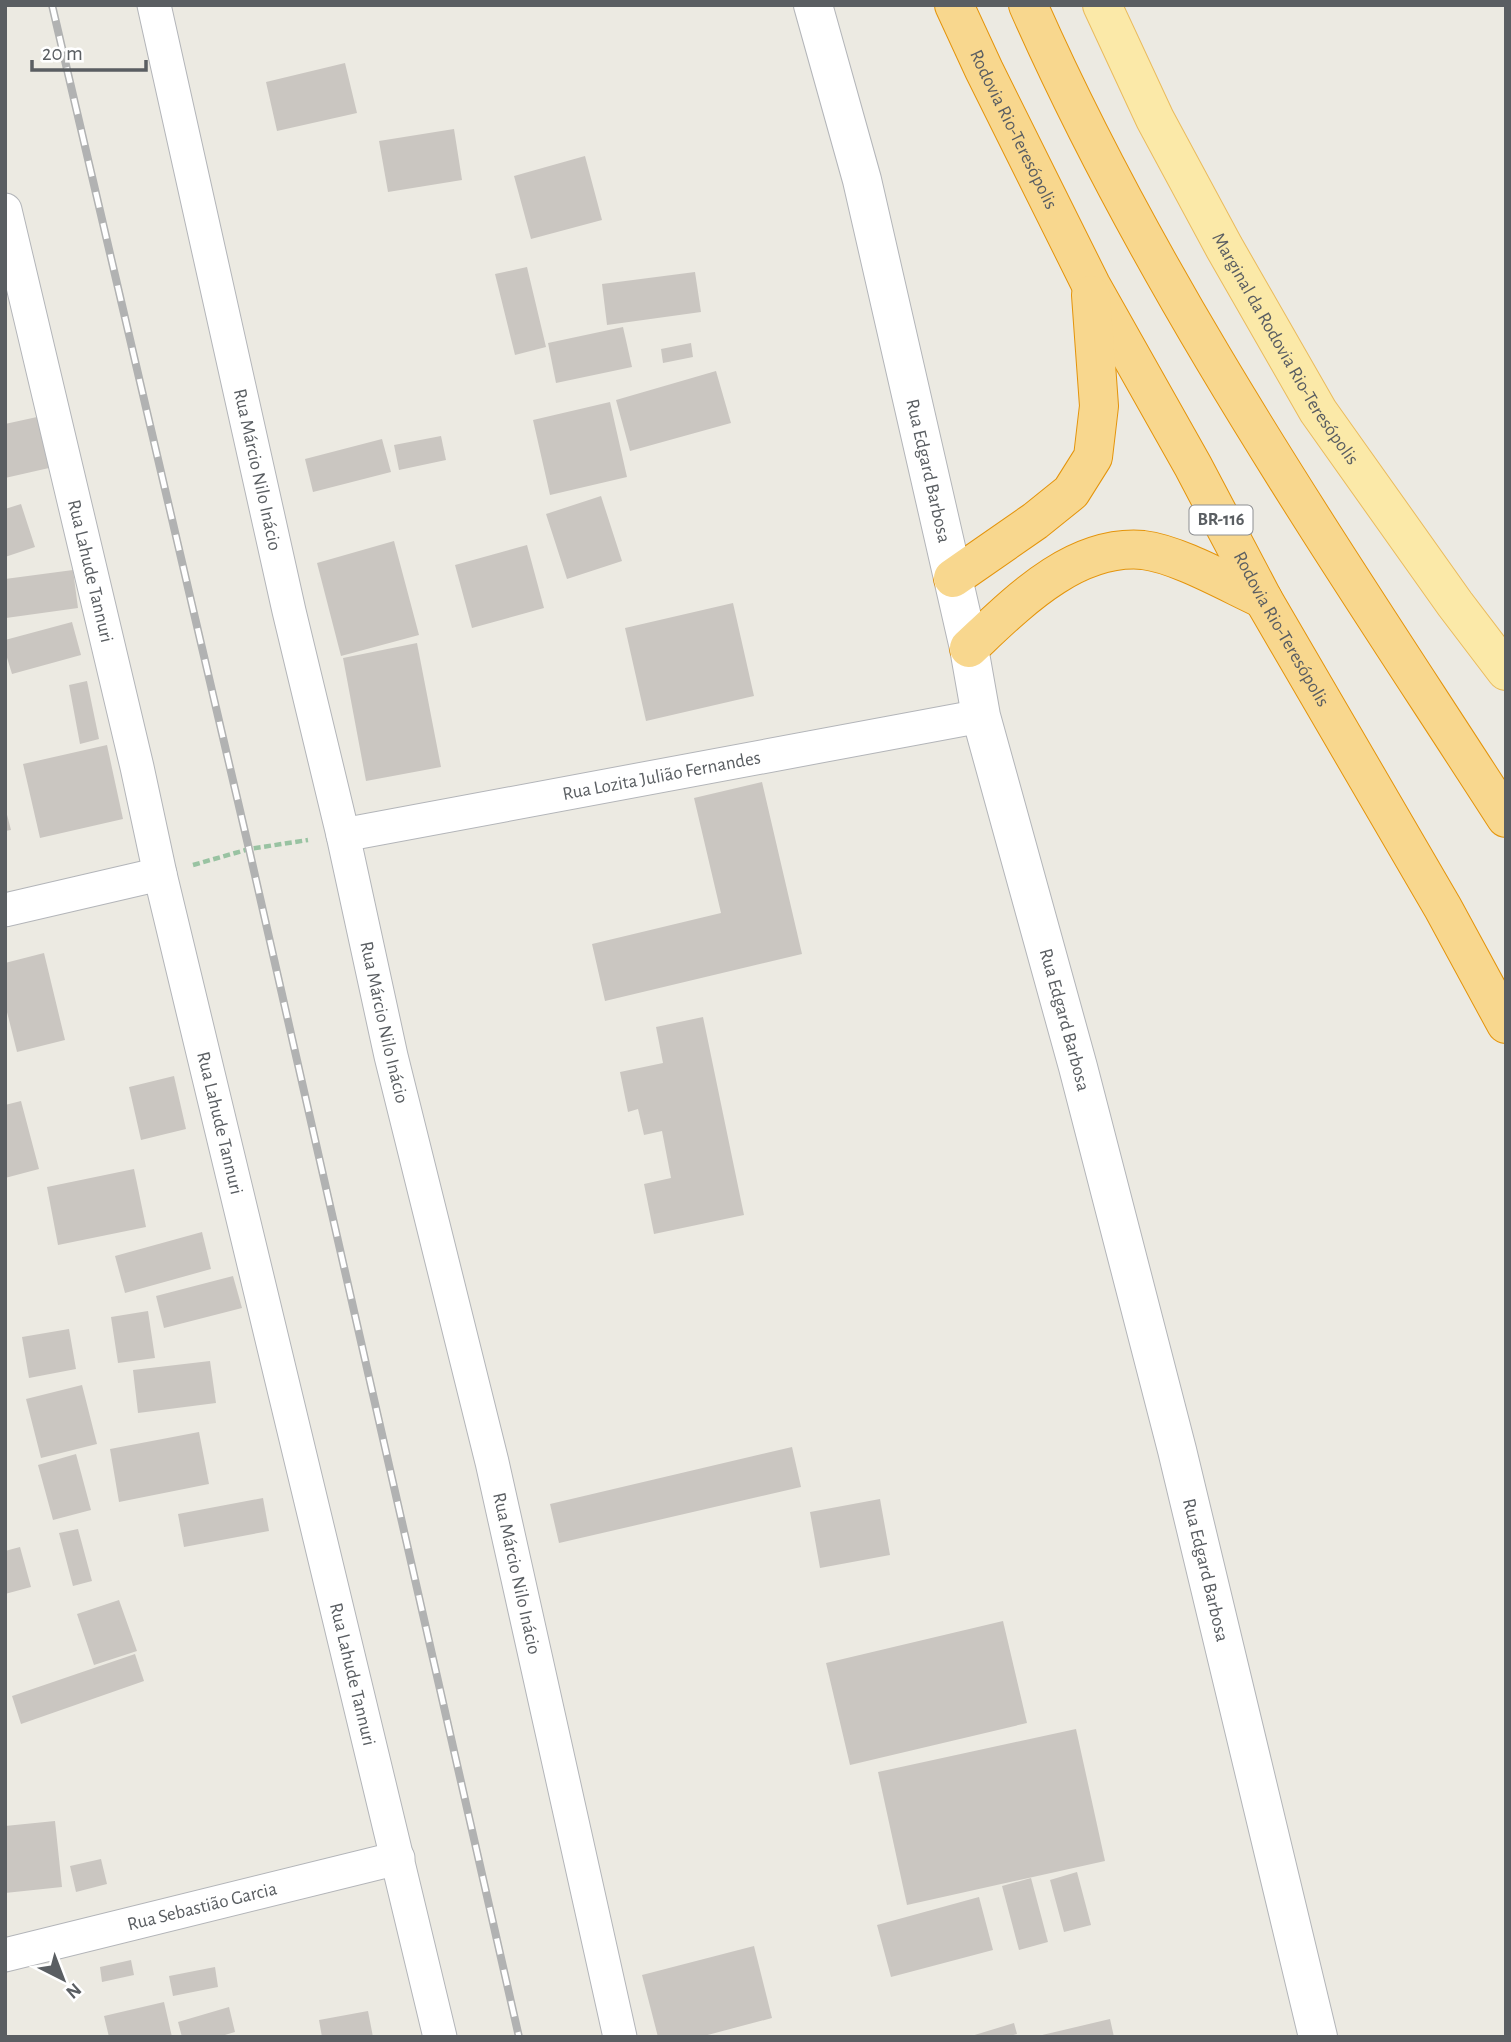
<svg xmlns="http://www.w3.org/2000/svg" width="1511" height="2042" font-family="'Alegreya Sans',sans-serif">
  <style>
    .building { fill: #cac6c1 }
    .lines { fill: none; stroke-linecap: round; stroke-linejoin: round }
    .minor-casing { stroke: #b3b5b9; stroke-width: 35 }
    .tertiary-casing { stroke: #b3b5b9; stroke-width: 40 }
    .primary-casing { stroke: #eabb5d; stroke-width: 40 }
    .motorway-casing { stroke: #e4940b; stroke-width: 40 }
    .path { stroke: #99c3a2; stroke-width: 4.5; stroke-dasharray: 7 3.5; stroke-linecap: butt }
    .minor { stroke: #fff; stroke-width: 33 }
    .tertiary { stroke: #fff; stroke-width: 38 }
    .primary { stroke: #fbe9a8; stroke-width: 38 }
    .motorway { stroke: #f8d78e; stroke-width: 38 }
    .rail-casing { stroke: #b1b2b2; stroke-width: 8 }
    .rail { stroke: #fff; stroke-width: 5; stroke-dasharray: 16; stroke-linecap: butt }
    .labels { text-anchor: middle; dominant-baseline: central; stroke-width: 6; stroke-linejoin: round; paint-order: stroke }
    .shield { fill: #fff; stroke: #8c8e91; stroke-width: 2 }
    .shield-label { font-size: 18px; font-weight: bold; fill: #5a5e62 }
    .street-label { font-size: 19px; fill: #5a5e62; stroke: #fff }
  </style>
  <rect width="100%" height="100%" fill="#eceae2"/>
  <!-- building -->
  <path class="building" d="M345 63 357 113 277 131 266 82Z
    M454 129 462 180 388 192 379 141Z
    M585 156 602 220 531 239 514 176Z
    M527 267 546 347 515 355 495 274Z
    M695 272 701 312 607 325 602 284Z
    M623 327 632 367 556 383 548 343Z
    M691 343 693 357 663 363 661 349Z
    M716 371 731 423 630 451 616 400Z
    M610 402 627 477 550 495 533 420Z
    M37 417 49 468 5 478V424Z
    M441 436 446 460 399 470 394 445Z
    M382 439 391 472 313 492 305 459Z
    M601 496 622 561 567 579 546 514Z
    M21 504 35 547 5 557V509Z
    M394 541 419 635 341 656 317 563Z
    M527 545 544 608 472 628 455 565Z
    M73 570 78 608 6 618 5 579Z
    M733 603 754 696 646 721 625 628Z
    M72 622 81 655 12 674 5 651V640Z
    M417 643 441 767 366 781 343 658Z
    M87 681 99 739 80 744 69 685Z
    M107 745 123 819 40 838 23 764Z
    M762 782 802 954 605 1001 592 944 721 913 694 798Z
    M5 807 11 830 5 831Z
    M44 953 65 1040 17 1052 5 1004V963Z
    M703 1017 744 1215 654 1234 644 1184 671 1178 662 1131 644 1135 638 1109 628 1112 620 1072 663 1063 656 1027Z
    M174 1076 186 1129 141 1140 129 1087Z
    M21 1101 39 1169 5 1178V1105Z
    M134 1169 146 1227 58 1245 47 1187Z
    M202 1232 211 1269 125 1293 115 1256Z
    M233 1276 242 1308 164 1328 156 1296Z
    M148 1311 155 1358 118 1363 111 1317Z
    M69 1329 76 1369 29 1378 22 1337Z
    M210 1361 216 1403 138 1413 133 1370Z
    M82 1385 97 1444 41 1458 26 1399Z
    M199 1432 209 1484 119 1502 110 1449Z
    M792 1447 801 1487 559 1543 550 1504Z
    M76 1454 91 1510 53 1520 38 1465Z
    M263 1498 269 1531 184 1547 178 1514Z
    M880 1499 890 1555 820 1568 810 1512Z
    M78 1529 92 1581 73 1586 59 1533Z
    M20 1547 31 1587 5 1594V1551Z
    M119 1600 137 1651 94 1665 77 1614Z
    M1003 1621 1027 1723 850 1765 826 1663Z
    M135 1654 144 1681 21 1724 12 1696Z
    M1076 1729 1105 1861 907 1905 878 1772Z
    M55 1821 62 1887 5 1893V1826Z
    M101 1859 107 1884 76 1892 70 1866Z
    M1077 1872 1091 1925 1064 1932 1050 1880Z
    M1031 1878 1048 1942 1019 1950 1002 1886Z
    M979 1897 993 1950 891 1977 877 1925Z
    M754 1946 772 2018 700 2037H658L642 1975Z
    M131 1960 134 1975 102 1982 100 1967Z
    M215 1967 218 1987 173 1996 169 1976Z
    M164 2002 172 2037H109L104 2016Z
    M229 2007 235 2032 218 2037H182L178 2022Z
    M368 2011 373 2037H322L319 2020Z
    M1110 2019 1114 2037H1038V2036Z
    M1014 2023 1017 2034 1006 2037H968Z"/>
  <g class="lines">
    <defs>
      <g id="minor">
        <path id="s1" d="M154 5 289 611 343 835 391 1056 492 1462 620 2037"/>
        <path id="s2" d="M5 210 137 767 160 874 440 2037"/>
        <path id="s3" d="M343 835 981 716"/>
        <path d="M5 910 160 874"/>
        <path id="s4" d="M5 1955 398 1858"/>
      </g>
      <g id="tertiary">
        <path id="s5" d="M813 5 862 180 969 648 981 716 1078 1067 1177 1450 1318 2037"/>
      </g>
      <g id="primary">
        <path id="s6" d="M1102 5 1155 119 1224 247 1318 411 1455 604 1506 671"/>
      </g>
      <g id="motorway">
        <path id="s7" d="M954 5 984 70 1091 285 1193 466 1263 599 1443 908 1506 1024"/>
        <path d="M1028 5C1155 293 1336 554 1506 818"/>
        <path d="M953 578 1035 521 1071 492 1093 457 1099 406 1091 295"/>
        <path d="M969 648C1015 605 1073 544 1143 550 1178 554 1230 584 1263 599"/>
      </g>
    </defs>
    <!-- minor casing -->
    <use href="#minor" class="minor-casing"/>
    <!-- tertiary casing -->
    <use href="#tertiary" class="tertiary-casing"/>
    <!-- primary casing -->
    <use href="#primary" class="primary-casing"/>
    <!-- motorway casing -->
    <use href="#motorway" class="motorway-casing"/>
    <!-- path -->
    <path class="path" d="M193 865 249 849 308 840"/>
    <!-- minor -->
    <use href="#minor" class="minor"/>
    <!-- tertiary -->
    <use href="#tertiary" class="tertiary"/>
    <!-- primary -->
    <use href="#primary" class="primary"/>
    <!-- motorway -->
    <use href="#motorway" class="motorway"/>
    <defs>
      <path id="rail" d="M52 5 249 849 519 2037"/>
    </defs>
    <!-- rail casing -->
    <use href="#rail" class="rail-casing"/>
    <!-- rail -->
    <use href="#rail" class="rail"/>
  </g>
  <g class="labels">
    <!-- shield labels -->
    <rect class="shield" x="1189.5" y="505.5" width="63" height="29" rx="5"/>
    <g class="shield-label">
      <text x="1221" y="520">BR-116</text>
    </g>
    <!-- street labels -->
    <g class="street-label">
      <text stroke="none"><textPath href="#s7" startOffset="138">Rodovia Rio-Teresópolis</textPath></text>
      <text stroke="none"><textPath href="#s6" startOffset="390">Marginal da Rodovia Rio-Teresópolis</textPath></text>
      <text stroke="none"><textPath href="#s1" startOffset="476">Rua Márcio Nilo Inácio</textPath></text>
      <text stroke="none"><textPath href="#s5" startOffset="480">Rua Edgard Barbosa</textPath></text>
      <text stroke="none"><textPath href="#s2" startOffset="371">Rua Lahude Tannuri</textPath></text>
      <text stroke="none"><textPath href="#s7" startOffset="705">Rodovia Rio-Teresópolis</textPath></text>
      <text stroke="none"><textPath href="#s3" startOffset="324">Rua Lozita Julião Fernandes</textPath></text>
      <text stroke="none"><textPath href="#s5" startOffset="1046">Rua Edgard Barbosa</textPath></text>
      <text stroke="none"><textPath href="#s1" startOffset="1043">Rua Márcio Nilo Inácio</textPath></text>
      <text stroke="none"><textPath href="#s2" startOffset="938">Rua Lahude Tannuri</textPath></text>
      <text stroke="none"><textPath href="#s5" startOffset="1614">Rua Edgard Barbosa</textPath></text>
      <text stroke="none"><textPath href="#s1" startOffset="1610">Rua Márcio Nilo Inácio</textPath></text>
      <text stroke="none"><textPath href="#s2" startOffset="1505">Rua Lahude Tannuri</textPath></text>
      <text stroke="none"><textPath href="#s4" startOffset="203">Rua Sebastião Garcia</textPath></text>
    </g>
  </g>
  <!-- border -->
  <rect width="1511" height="2042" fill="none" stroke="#5a5e62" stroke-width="14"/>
  <!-- north arrow -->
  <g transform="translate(63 1979) rotate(138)" stroke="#ffffff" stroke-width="5" paint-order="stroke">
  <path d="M0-5L12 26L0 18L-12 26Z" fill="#5a5e62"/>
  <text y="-10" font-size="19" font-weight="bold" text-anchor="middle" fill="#5a5e62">N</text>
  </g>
  <!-- scale -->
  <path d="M32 60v10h114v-10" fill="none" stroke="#5a5e62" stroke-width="3.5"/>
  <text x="42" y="60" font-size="21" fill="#5a5e62" stroke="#ffffff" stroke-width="5" paint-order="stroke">20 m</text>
</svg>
